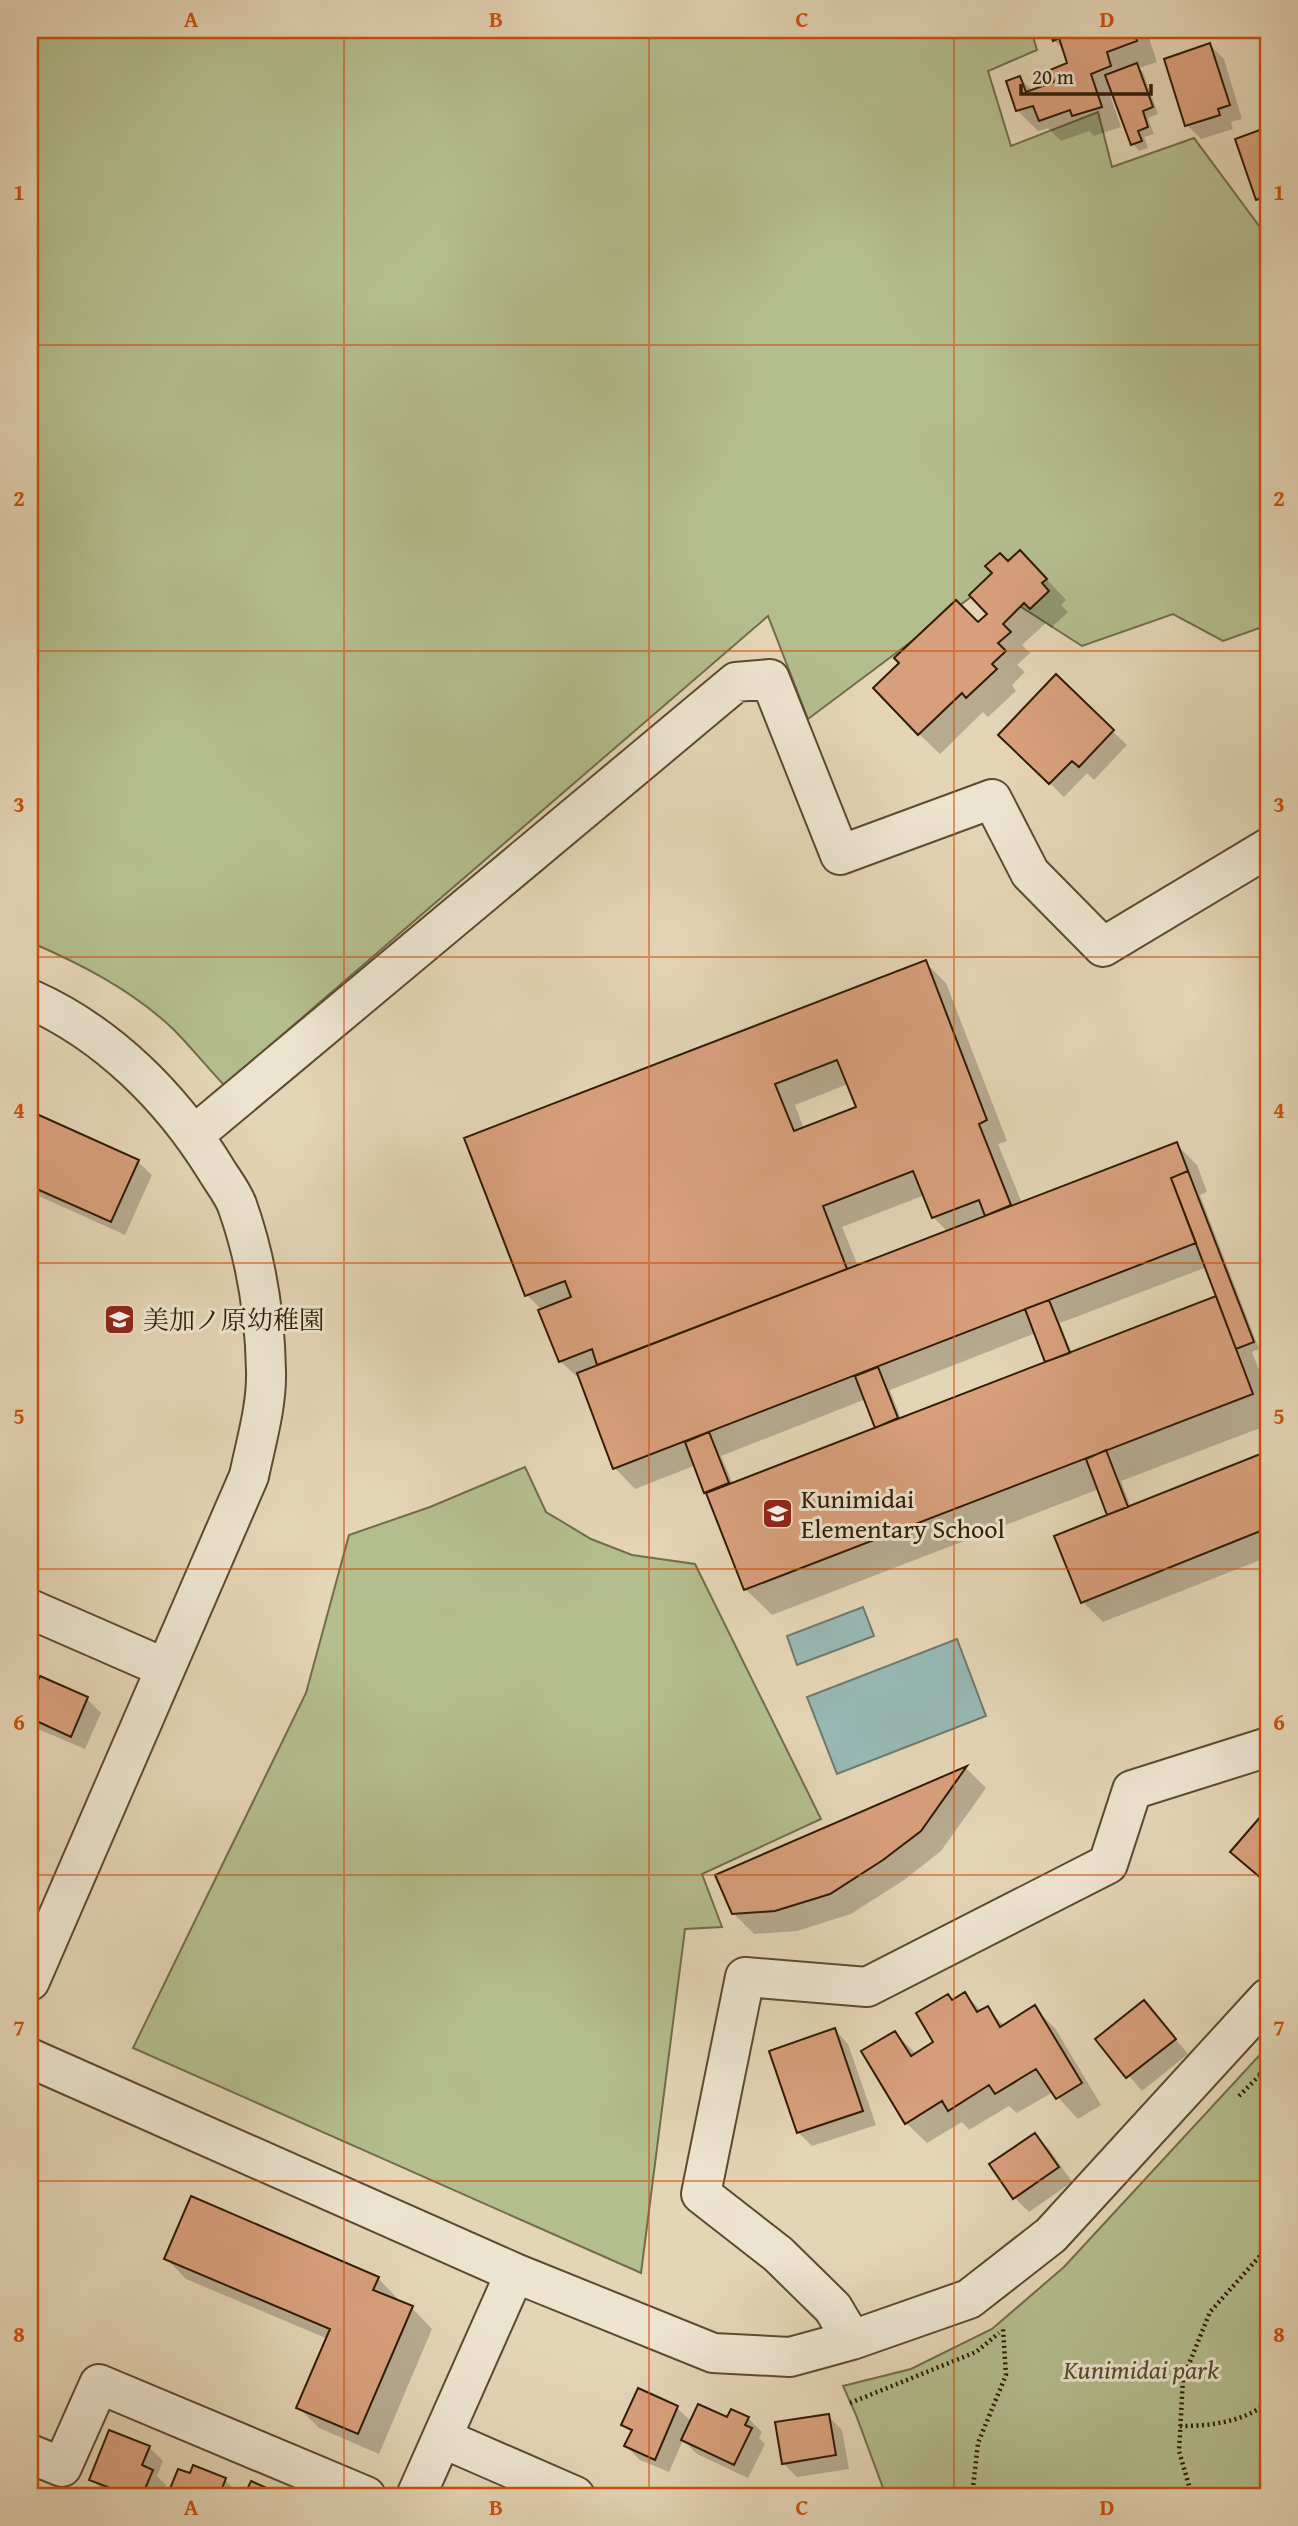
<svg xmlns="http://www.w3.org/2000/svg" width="1298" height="2526" font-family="'Gentium Book Plus','Noto Serif JP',serif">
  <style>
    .green { fill: #b4bd8e; stroke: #726c4a; stroke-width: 2 }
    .water { fill: #97b8b4; stroke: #6e796e; stroke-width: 2 }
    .shadow { fill: #0003; fill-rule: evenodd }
    .building { fill: #d89f7c; stroke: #311b05; stroke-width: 2; fill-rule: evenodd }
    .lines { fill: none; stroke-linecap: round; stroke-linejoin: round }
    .minor-casing { stroke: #5e4a31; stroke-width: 42 }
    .path { stroke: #311b05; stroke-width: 4.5; stroke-dasharray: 2 3.5; stroke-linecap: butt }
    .minor { stroke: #ede4d0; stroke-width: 38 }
    .grid { fill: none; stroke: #cd500b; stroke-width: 2; stroke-opacity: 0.55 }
    .labels { text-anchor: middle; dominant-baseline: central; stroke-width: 6; stroke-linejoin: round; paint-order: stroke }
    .poi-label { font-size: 26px; fill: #311b05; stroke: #ede4d0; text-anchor: start }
    .park-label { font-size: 26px; font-style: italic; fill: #584c2e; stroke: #ede4d0 }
    .neatline { fill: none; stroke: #cd500b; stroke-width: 2.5 }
    .grid-label { font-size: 23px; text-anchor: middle; font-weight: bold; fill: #cd500b }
  </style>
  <rect width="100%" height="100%" fill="#e4d5b6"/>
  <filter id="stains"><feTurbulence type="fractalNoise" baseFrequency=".00286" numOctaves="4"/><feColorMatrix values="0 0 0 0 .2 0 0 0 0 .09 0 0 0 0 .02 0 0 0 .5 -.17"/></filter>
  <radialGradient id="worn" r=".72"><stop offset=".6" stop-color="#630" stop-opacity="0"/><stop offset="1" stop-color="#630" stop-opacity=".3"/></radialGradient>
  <!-- green -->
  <path class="green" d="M30 30H1031L1037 50 988 71 1011 146 1098 112 1112 167 1194 138 1268 238V625L1223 641 1173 614 1082 646 987 585 808 719 768 616 224 1085C207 1067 191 1047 173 1029 132 990 81 964 30 942Z
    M525 1467 546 1512 591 1539 632 1555 695 1564 821 1819 702 1874 722 1927 685 1929 641 2273 133 2048 306 1693 349 1535 430 1507Z
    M1268 2046V2496H886L856 2415 843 2386 911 2369 992 2329 1064 2267Z"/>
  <!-- water -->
  <path class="water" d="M863 1607 874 1636 797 1665 787 1636Z
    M957 1639 986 1716 837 1774 807 1697Z"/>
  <!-- shadow -->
  <path class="shadow" d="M1051 30H1145L1147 32 1157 62 1139 68 1143 72 1158 114 1148 118 1154 134 1144 137 1148 148 1139 151 1133 144 1114 93 1110 95 1121 127 1094 136 1089 131 1061 141 1048 128 1038 131 1017 110 1020 78 1033 91 1056 83 1070 64 1064 50 1054 40Z
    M1176 30H1203L1182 36Z
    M1210 45 1224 59 1242 119 1231 122 1233 129 1201 139 1187 125Z
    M1268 129V210L1258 200 1237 140Z
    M1008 564 1041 573 1066 600 1061 605 1068 612 1051 628 1046 623 1022 645 1030 653 1017 665 1025 672 1012 685 1016 691 988 717 983 712 940 754 919 734 978 624 989 614Z
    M1056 677 1127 745 1094 780 1087 773 1064 797 1001 735Z
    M925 962 946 983 1007 1141 998 1144 1022 1203 1176 1144 1197 1165 1207 1192 1200 1195 1259 1349 1252 1352 1268 1393V1425L1121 1481 1131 1508 1268 1453V1557L1103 1622 1083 1602 1111 1516 1099 1489 772 1615 745 1589 696 1465 635 1489 615 1468 582 1381 560 1361 542 1310 527 1295 466 1139ZM848 1084 858 1108 804 1129 795 1105ZM925 1195 933 1217 948 1232 858 1266 842 1227ZM1207 1267 1218 1297 1072 1354 1060 1323ZM1036 1333 1047 1363 901 1419 890 1390ZM866 1399 877 1429 733 1484 721 1456Z
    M31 1113 138 1162 152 1175 125 1235 30 1192Z
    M41 1678 87 1699 101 1713 85 1749 38 1729 30 1720V1702Z
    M966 1768 986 1788 941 1851 904 1880 851 1914 797 1931 754 1934 733 1913 717 1876Z
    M965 1994 982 2012 987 2009 1005 2026 1034 2008 1055 2028 1101 2105 1078 2119 1053 2092 1017 2113 1009 2106 969 2130 962 2122 927 2143 906 2123 895 2033 916 2054 935 2043 948 1996 953 2001Z
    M1144 2002 1188 2054 1142 2091 1097 2039Z
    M835 2030 848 2044 876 2125 812 2146 798 2132Z
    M1035 2135 1049 2149 1072 2182 1029 2212 1015 2198Z
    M166 2258 378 2278 398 2299 397 2302 412 2308 432 2329 379 2454 319 2428 298 2407 328 2339 186 2279Z
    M677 2408 692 2422 748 2418 762 2432 759 2438 765 2444 748 2478 697 2454 683 2440 669 2472 640 2460 626 2446 632 2433 624 2425Z
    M828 2416 842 2430 849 2469 797 2477 783 2463Z
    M149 2447 163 2461 157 2476 166 2485 162 2496H113L105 2493 92 2479Z
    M194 2468 225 2480 239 2494 238 2496H169L179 2471 191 2476Z"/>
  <!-- building -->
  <path class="building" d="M1049 30H1134L1137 41 1107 52 1111 66 1091 74 1102 107 1072 116 1070 110 1039 121 1033 106 1016 111 1006 81 1020 76 1026 92 1054 82 1050 70 1067 63 1059 38 1053 41Z
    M1210 43 1230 105 1218 109 1220 115 1185 126 1164 59Z
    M1137 63 1153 107 1143 111 1148 127 1138 131 1142 141 1131 145 1105 75Z
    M1268 127V196L1256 200 1235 139Z
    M1020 550 1047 579 1042 583 1049 591 1030 609 1024 603 1003 624 1011 632 998 643 1006 651 992 664 997 669 966 698 962 693 918 735 873 688 899 663 894 658 956 600 978 622 987 614 969 595 992 573 985 566 1000 553 1008 561Z
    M1056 674 1114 730 1079 767 1072 761 1049 784 998 735Z
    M926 960 987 1120 979 1124 1011 1205 985 1216 979 1200 932 1218 913 1171 823 1206 847 1269 597 1365 592 1349 559 1362 538 1310 571 1297 565 1281 525 1296 464 1138ZM837 1060 856 1107 794 1131 775 1084Z
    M30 1111 139 1160 111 1222 30 1186Z
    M1177 1142 1188 1171 1171 1178 1196 1243 613 1469 577 1373Z
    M1188 1171 1254 1342 1236 1349 1171 1178Z
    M1216 1296 1253 1394 744 1590 706 1493Z
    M1049 1300 1070 1353 1045 1362 1025 1309Z
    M878 1367 898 1418 875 1428 855 1376Z
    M709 1432 729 1483 704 1493 685 1442Z
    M1106 1450 1128 1507 1107 1515 1086 1459Z
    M1268 1451V1528L1081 1603 1054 1536Z
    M40 1676 88 1697 71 1737 30 1718V1698Z
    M967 1766 921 1831 883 1860 830 1894 775 1911 732 1914 715 1875Z
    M1268 1808V1884L1230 1852Z
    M965 1992 977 2012 988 2006 1000 2027 1035 2005 1082 2083 1056 2099 1036 2069 995 2094 989 2085 948 2111 942 2101 905 2124 861 2051 895 2031 911 2056 933 2042 916 2013 948 1994 952 2000Z
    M1144 2000 1176 2039 1126 2078 1095 2039Z
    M835 2028 863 2111 797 2133 769 2051Z
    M1035 2133 1059 2167 1013 2199 989 2164Z
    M191 2196 379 2277 373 2290 413 2306 358 2434 296 2408 330 2329 164 2259Z
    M638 2388 678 2406 655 2460 624 2446 632 2430 621 2425Z
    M698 2404 727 2417 731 2409 749 2417 745 2425 752 2428 734 2465 681 2440Z
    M829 2414 836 2455 782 2464 775 2422Z
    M109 2430 150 2446 142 2465 153 2470 142 2496H131L89 2480Z
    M193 2465 226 2478 219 2496H167L178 2469 190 2473Z
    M251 2481 276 2492 274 2496H244Z"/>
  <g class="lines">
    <defs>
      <path id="minor" d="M30 999C107 1033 171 1097 215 1168 222 1180 232 1192 237 1205 256 1258 265 1315 266 1371 267 1406 256 1442 249 1476L30 1981
        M194 1135 736 682 770 679 840 855 992 799 1030 873 1103 947 1268 848
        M30 1609 165 1668
        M30 2058 515 2273 713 2353 790 2357 852 2340 969 2299 1051 2235 1268 1998
        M852 2340 833 2308 778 2254 701 2194 745 1977 867 1987 1108 1864 1132 1790 1268 1747
        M442 2438 575 2496
        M30 2454 62 2467 99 2384 366 2496
        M416 2496 515 2273"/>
    </defs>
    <!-- minor casing -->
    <use href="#minor" class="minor-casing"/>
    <!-- path -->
    <path class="path" d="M1259 2075 1268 2065
      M1239 2096 1259 2076 1268 2078
      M850 2403 976 2352 999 2333
      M1180 2426C1211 2426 1244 2422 1268 2402
      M972 2496 978 2443 1006 2375 1003 2329
      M1192 2496 1179 2451 1183 2379 1210 2312 1259 2257 1268 2252"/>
    <!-- minor -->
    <use href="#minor" class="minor"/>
  </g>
  <!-- grid -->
  <path class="grid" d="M344 30V2496M649 30V2496M954 30V2496M30 345H1268M30 651H1268M30 957H1268M30 1263H1268M30 1569H1268M30 1875H1268M30 2181H1268"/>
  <!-- icons -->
  <defs>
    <symbol id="school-square" viewBox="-11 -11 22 22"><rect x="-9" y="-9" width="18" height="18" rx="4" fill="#8f2418" stroke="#ede4d0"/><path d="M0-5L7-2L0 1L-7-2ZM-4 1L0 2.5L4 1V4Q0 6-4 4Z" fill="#fff"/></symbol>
  </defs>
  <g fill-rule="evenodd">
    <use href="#school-square" x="102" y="1302" width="35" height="35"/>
    <use href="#school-square" x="760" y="1496" width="35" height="35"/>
  </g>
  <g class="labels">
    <!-- poi labels -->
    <g class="poi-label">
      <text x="143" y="1319">美加ノ原幼稚園</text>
      <text x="801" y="1498">Kunimidai<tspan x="801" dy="30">Elementary School</tspan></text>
    </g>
    <!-- park labels -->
    <g class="park-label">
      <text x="1141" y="2369">Kunimidai park</text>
    </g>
  </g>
  <!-- margin -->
  <rect width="1298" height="2526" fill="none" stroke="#e4d5b6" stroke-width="77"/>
  <!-- scale -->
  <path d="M1021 84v10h130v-10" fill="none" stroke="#311b05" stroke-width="3.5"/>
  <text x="1032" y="84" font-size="21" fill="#311b05" stroke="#ede4d0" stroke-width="5" paint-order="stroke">20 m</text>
  <rect x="38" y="38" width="1222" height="2450" class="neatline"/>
  <g class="grid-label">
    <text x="191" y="27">A</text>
    <text x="496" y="27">B</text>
    <text x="802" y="27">C</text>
    <text x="1107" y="27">D</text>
    <text x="19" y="200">1</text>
    <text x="1279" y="200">1</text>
    <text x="19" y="506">2</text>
    <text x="1279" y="506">2</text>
    <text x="19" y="812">3</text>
    <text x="1279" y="812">3</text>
    <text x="19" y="1118">4</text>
    <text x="1279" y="1118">4</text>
    <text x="19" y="1424">5</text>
    <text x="1279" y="1424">5</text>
    <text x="19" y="1730">6</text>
    <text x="1279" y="1730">6</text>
    <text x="19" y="2036">7</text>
    <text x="1279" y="2036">7</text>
    <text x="19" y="2342">8</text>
    <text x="1279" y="2342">8</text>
    <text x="191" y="2515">A</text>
    <text x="496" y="2515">B</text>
    <text x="802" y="2515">C</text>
    <text x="1107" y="2515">D</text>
  </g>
  <rect width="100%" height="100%" filter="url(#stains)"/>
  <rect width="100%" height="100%" fill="url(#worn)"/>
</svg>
